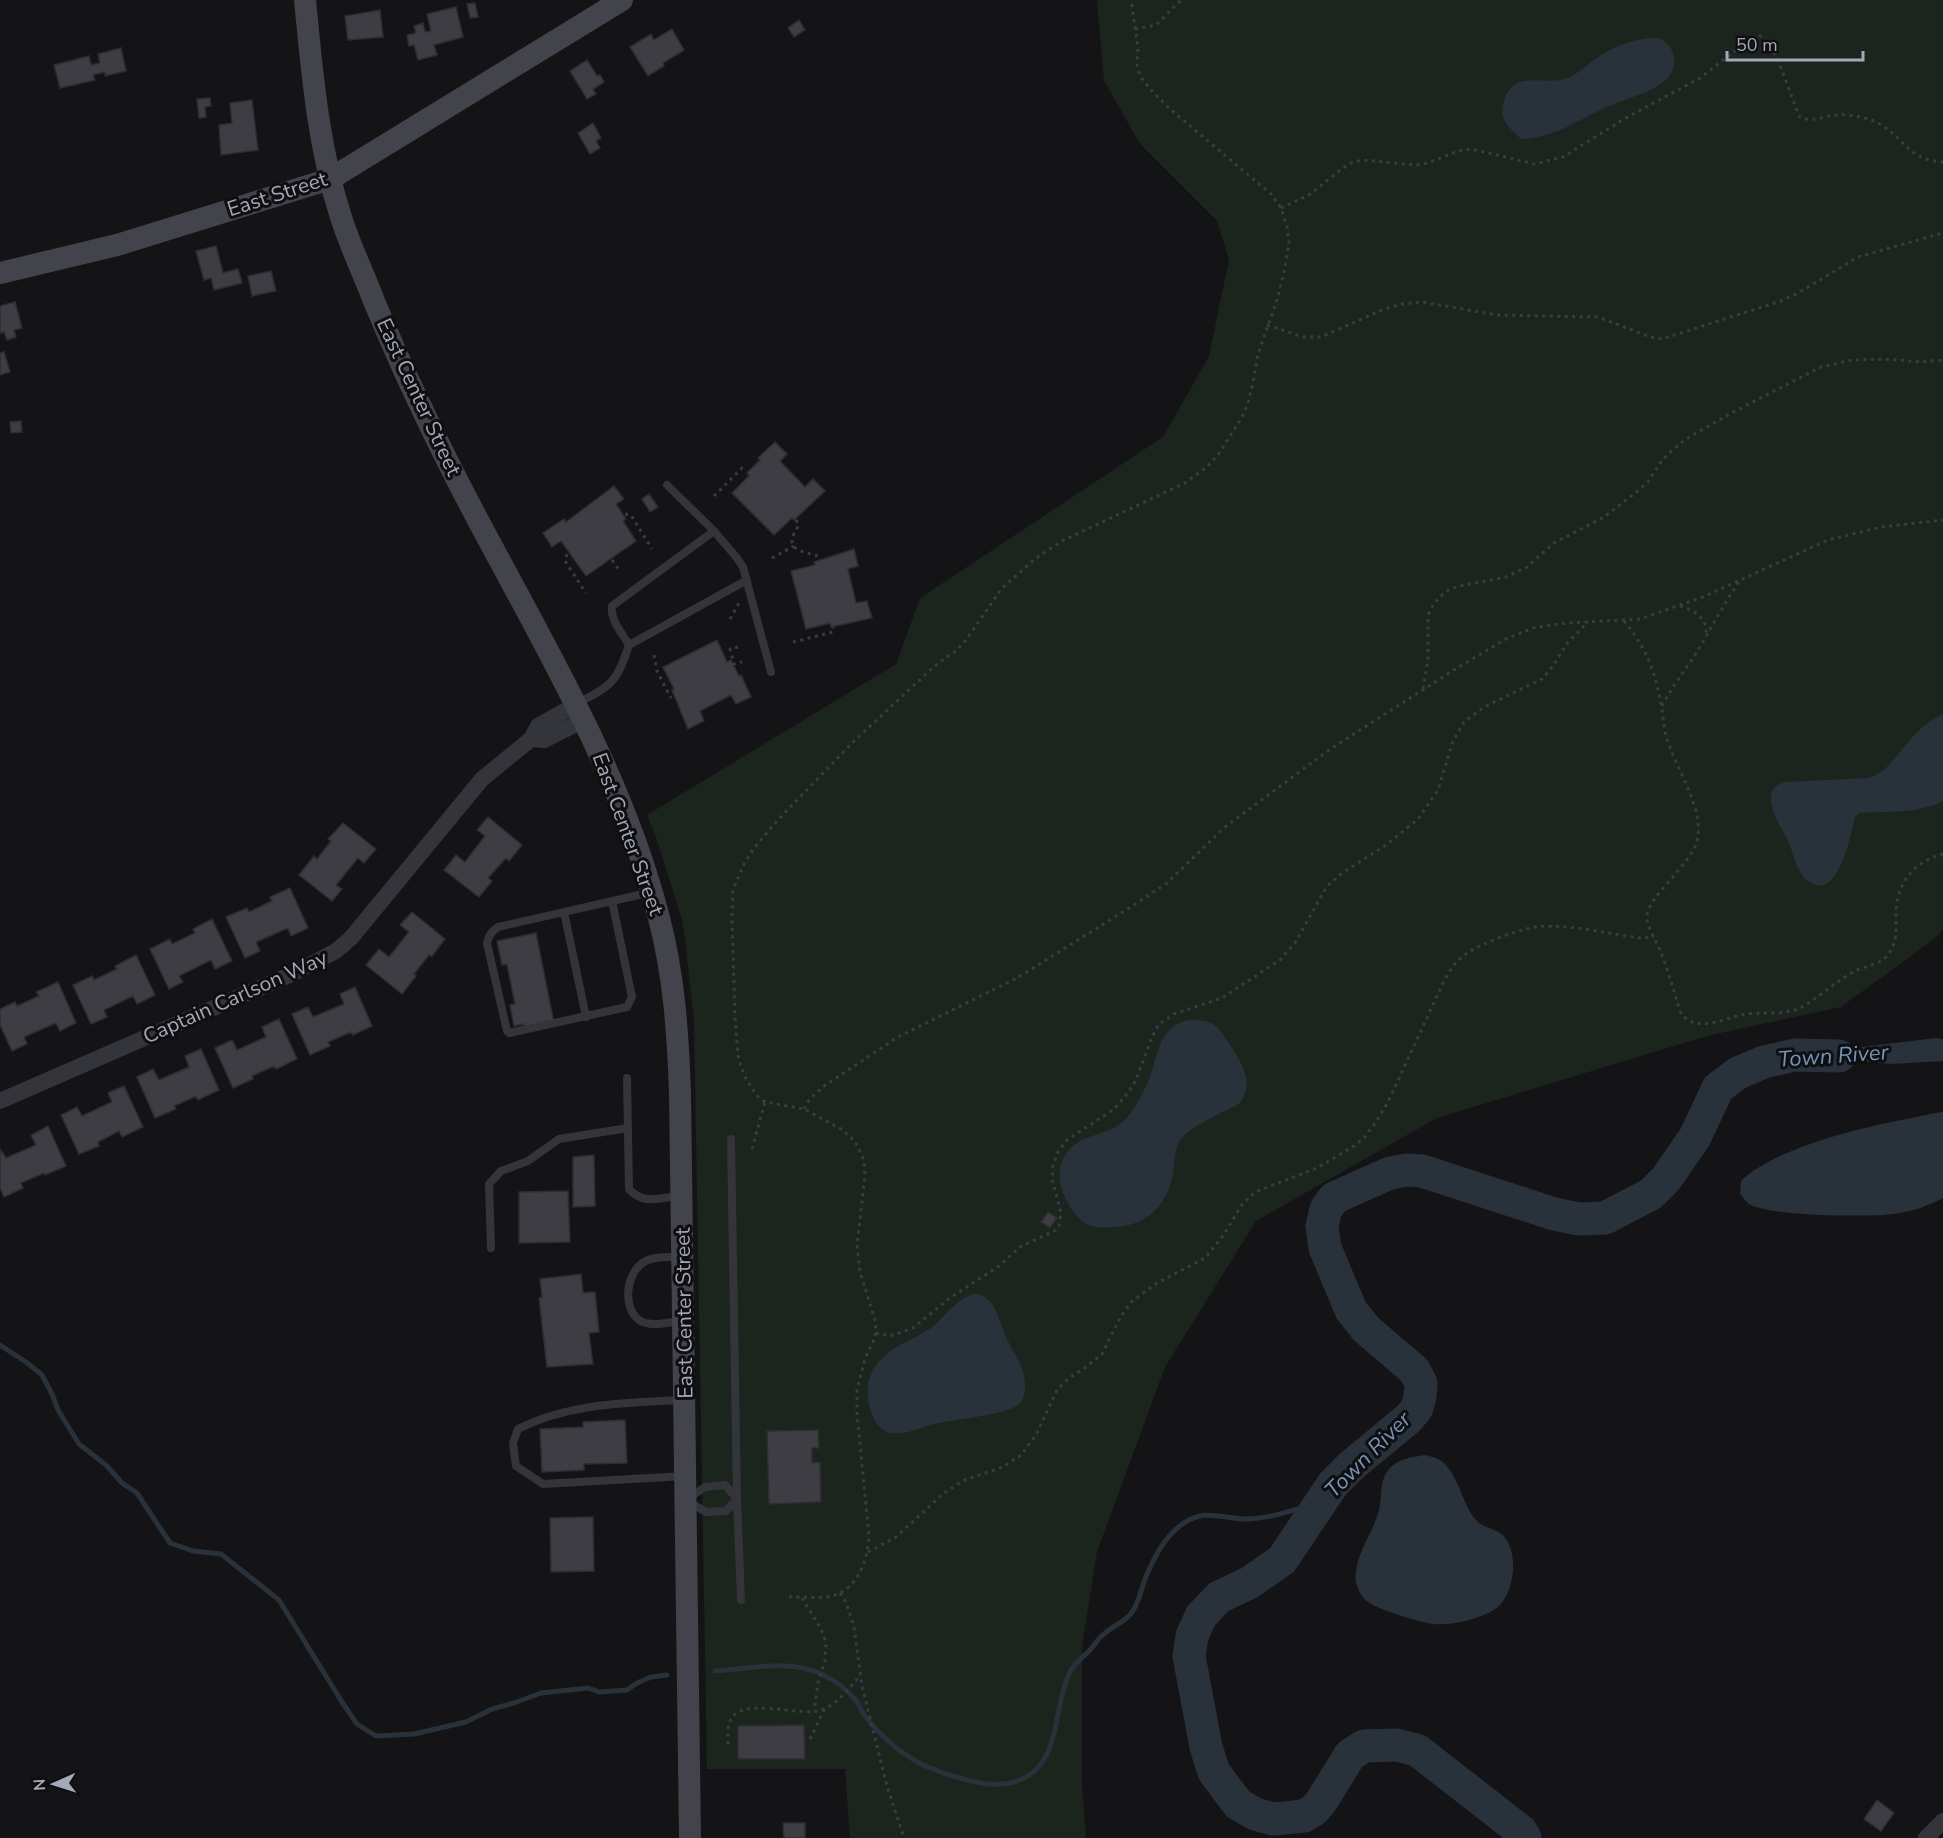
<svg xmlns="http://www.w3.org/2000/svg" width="1943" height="1838" font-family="'Nunito Sans',sans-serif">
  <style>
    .green { fill: #1b241d }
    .water { fill: #29313b }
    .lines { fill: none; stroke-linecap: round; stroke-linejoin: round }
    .stream { stroke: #29313b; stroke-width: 5 }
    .river { stroke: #29313b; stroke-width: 33 }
    .building { fill: #3e3d43; stroke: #2e2d32; stroke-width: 1.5 }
    .path { stroke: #3a3c42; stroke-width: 3; stroke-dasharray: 3 4.5; stroke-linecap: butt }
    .lane { stroke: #34353b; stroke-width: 8 }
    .street { stroke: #34353b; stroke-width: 16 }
    .secondary { stroke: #42434b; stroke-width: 22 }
    .labels { text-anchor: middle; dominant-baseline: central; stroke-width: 6; stroke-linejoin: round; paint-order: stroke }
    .street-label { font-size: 21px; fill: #a4a8b7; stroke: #0f0f11 }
    .water-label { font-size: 22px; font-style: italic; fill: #7793b6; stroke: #0f0f11 }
  </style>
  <rect width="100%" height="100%" fill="#141416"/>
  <!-- green -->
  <path class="green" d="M1097 0H1943V929L1937 937 1841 1007 1707 1036 1437 1118 1256 1221 1165 1367 1097 1552 1082 1646V1785L1086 1838H850L845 1769H707L694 1022 683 923 656 837 647 815 896 664 920 598 1163 437 1209 356 1229 260 1217 221 1140 144 1104 81Z"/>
  <!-- water -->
  <path class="water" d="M1658 38C1667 42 1673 48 1674 58 1678 88 1631 96 1612 105 1582 117 1555 139 1521 139 1511 129 1499 121 1503 105 1513 64 1546 90 1572 76 1580 72 1586 65 1594 60 1613 46 1634 38 1658 38Z
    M1943 714V801C1919 814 1886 811 1860 813L1855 817C1851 834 1839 897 1813 884 1808 882 1804 879 1802 875 1795 865 1793 852 1788 841 1782 828 1770 812 1771 798 1771 789 1777 784 1785 782L1867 778C1888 773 1895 756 1909 741 1918 730 1930 720 1943 714Z
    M1190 1020C1197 1020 1207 1020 1213 1024 1220 1029 1225 1037 1229 1043 1241 1062 1256 1083 1239 1104 1223 1113 1192 1125 1181 1139 1174 1149 1175 1162 1173 1174 1168 1201 1151 1222 1124 1226 1113 1227 1098 1229 1088 1225 1076 1219 1068 1205 1063 1193 1055 1172 1061 1150 1082 1140 1095 1134 1109 1132 1120 1124 1126 1120 1130 1113 1135 1107 1141 1097 1147 1085 1151 1074 1158 1052 1161 1023 1190 1020Z
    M1936 1038 1943 1039V1061L1892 1064 1795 1055Z
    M1943 1112V1198C1930 1205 1914 1211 1900 1213 1876 1218 1766 1216 1749 1204 1746 1202 1743 1197 1740 1194L1741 1181C1775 1148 1860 1128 1906 1119 1918 1117 1931 1113 1943 1112Z
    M976 1293C998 1299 998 1321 1007 1339 1015 1356 1027 1370 1025 1389 1025 1395 1022 1402 1018 1405 1005 1415 952 1420 934 1424 925 1426 917 1430 908 1432 893 1435 881 1434 874 1419 860 1389 869 1363 898 1346 910 1339 923 1334 934 1326 947 1313 958 1298 976 1293Z
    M1425 1455C1429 1456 1434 1457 1438 1459 1457 1468 1462 1505 1476 1520 1483 1528 1493 1528 1500 1533 1521 1547 1515 1598 1494 1610 1478 1619 1452 1626 1433 1624 1419 1622 1379 1610 1368 1602 1362 1598 1358 1590 1356 1583 1352 1556 1376 1531 1380 1505 1382 1492 1380 1477 1391 1467 1400 1458 1414 1457 1425 1455Z"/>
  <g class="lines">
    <!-- stream -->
    <path class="stream" d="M0 1345 26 1362 42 1375 52 1394 58 1410 79 1444 107 1466 122 1483 137 1493 170 1543 193 1551 221 1554 279 1600 342 1702 357 1724 376 1736 414 1734 466 1722 492 1709 514 1703 541 1693 588 1688 599 1692 627 1690 637 1683 651 1677 667 1675
      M715 1671C750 1669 789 1658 823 1675 834 1680 847 1690 855 1699 859 1704 861 1710 864 1715 890 1748 916 1766 956 1777 974 1782 991 1787 1010 1783 1064 1772 1051 1707 1071 1670 1075 1663 1083 1657 1089 1651 1095 1645 1098 1638 1104 1634 1112 1627 1123 1622 1130 1615 1138 1606 1140 1593 1144 1582 1152 1561 1163 1538 1181 1525 1206 1507 1220 1519 1246 1519 1271 1519 1298 1508 1321 1502"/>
    <!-- river -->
    <path class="river" d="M1525 1838 1521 1831 1417 1750 1396 1745 1364 1746 1350 1755 1321 1802 1314 1810 1304 1816 1274 1819 1255 1814 1238 1804 1214 1772 1206 1747 1189 1656 1192 1636 1201 1616 1219 1597 1249 1583 1282 1560 1333 1484 1351 1466 1409 1418 1417 1408 1420 1397 1421 1383 1414 1370 1366 1329 1351 1310 1325 1248 1322 1226 1326 1209 1334 1198 1390 1173 1407 1170 1422 1171 1554 1214 1579 1219 1605 1218 1651 1194 1666 1179 1695 1137 1718 1088 1738 1073 1764 1062 1795 1055 1839 1056"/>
  </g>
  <!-- building -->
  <path class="building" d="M475 3 478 17 470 18 467 4Z
    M456 7 463 37 434 45 437 55 418 60 414 45 409 46 407 35 416 33 414 26 423 23 425 32 431 31 427 14Z
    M380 10 383 37 348 40 345 16Z
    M799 20 805 30 794 37 788 28Z
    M672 29 684 50 663 63 664 66 648 76 630 47 651 34 654 40Z
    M121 48 126 71 105 76V72L93 75 95 80 60 88 54 65 89 56 91 65 100 63 98 54Z
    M587 60 597 76 600 75 604 82 593 89 596 94 587 99 570 71Z
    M210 98 211 106 205 107 206 117 199 118 197 99Z
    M252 100 258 150 221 155 219 125 232 123 230 103Z
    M593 123 601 138 596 141 600 148 590 154 578 133Z
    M216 246 223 273 238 269 242 283 214 290 211 278 204 280 196 251Z
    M271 271 276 291 252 296 248 276Z
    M15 302 22 328 14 330 16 337 7 340 4 332 0 333V306Z
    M4 352 10 372 0 375V353Z
    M21 421 22 432 11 433 10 422Z
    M775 442 787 454 780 461 805 487 813 479 825 491 794 520 792 518 774 535 732 493 749 476 747 473 760 460 758 458Z
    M614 486 624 499 616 504 626 519 623 521 636 541 586 576 561 541 552 547 543 533 564 519 566 522Z
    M649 494 658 507 650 512 642 499Z
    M854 549 858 566 848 569 856 603 867 601 872 618 831 627 830 623 806 629 791 571 815 565 814 562Z
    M717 640 727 662 731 660 739 676 741 675 751 697 736 704 731 695 700 711 704 721 688 729 672 690 674 689 663 667Z
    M488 817 522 845 509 861 506 858 488 878 492 881 479 897 444 870 456 855 465 862 485 836 477 830Z
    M343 823 376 849 364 863 358 858 336 885 342 889 332 901 299 875 314 856 317 859 331 841 328 839Z
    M290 888 308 928 291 936 288 928 256 942 260 951 245 958 226 917 247 908 249 912 272 901 270 897Z
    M412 912 445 939 432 956 429 955 414 974 416 976 402 994 366 965 379 949 389 957 409 932 400 925Z
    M212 919 232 961 215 969 211 960 179 976 183 982 169 989 150 949 170 939 172 944 195 933 193 929Z
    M536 933 554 1023 524 1029V1024L514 1026 510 1005 515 1004 507 964 502 965 497 941Z
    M136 955 155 995 137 1004 133 996 104 1010 107 1017 91 1024 73 985 92 976 94 980 117 969 115 966Z
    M58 982 76 1023 60 1031 56 1023 24 1037 27 1044 12 1051 0 1025V1009L15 1002 17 1006 39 996 36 992Z
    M355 987 372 1026 353 1035 351 1032 328 1042 330 1046 310 1055 292 1014 308 1007 313 1017 344 1004 340 994Z
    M279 1019 297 1059 276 1069 274 1066 252 1076 253 1079 233 1088 215 1048 232 1040 237 1050 266 1037 262 1027Z
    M201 1049 219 1090 198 1100 196 1096 174 1106 176 1109 155 1118 137 1077 153 1069 159 1080 189 1067 185 1056Z
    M124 1086 143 1127 122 1137 119 1131 98 1142 99 1146 79 1154 61 1115 77 1107 82 1116 112 1102 108 1093Z
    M48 1126 66 1166 45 1175 44 1173 21 1183 23 1188 4 1197 0 1188V1149L6 1158 36 1145 31 1135Z
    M594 1155 595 1206 573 1207V1157Z
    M568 1191 570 1242 519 1243V1192Z
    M1048 1212 1057 1218 1050 1228 1041 1222Z
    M581 1274 583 1293 595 1292 599 1332 589 1333 593 1364 547 1367 539 1298 542 1297 540 1279Z
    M625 1420 627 1463 584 1464V1470L542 1472 540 1429 583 1427V1422Z
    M818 1430 819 1448H812V1463L820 1462 821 1502 769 1504 767 1431Z
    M593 1517 594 1571 551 1572 550 1518Z
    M804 1725 805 1759H738V1726Z
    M1877 1800 1894 1813 1881 1831 1864 1819Z
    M783 1823H805V1838H784Z"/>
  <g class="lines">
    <!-- path -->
    <path class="path" d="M1135 29 1156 25 1181 0
      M1281 208 1309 195 1343 168 1353 162 1363 160 1416 165 1428 163 1458 151 1471 149 1535 164 1563 157 1624 119 1700 78 1749 40 1760 36C1779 49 1789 95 1800 117 1813 123 1822 116 1836 115 1846 114 1859 116 1868 119 1904 131 1901 159 1943 162
      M1267 325 1303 337H1321L1382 310 1401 304 1422 302 1497 315 1598 317 1650 337 1662 339 1781 301 1800 292 1858 257 1943 233
      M714 496 742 468 747 470
      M625 514 631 515 652 549
      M796 520 799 525C783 548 797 551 816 555L818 560
      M567 554 565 561 586 593
      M772 558 794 546
      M612 560 620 571
      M1680 606C1693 610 1707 617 1706 633
      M730 619 739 603
      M1624 621C1643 643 1655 670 1660 699 1663 712 1663 726 1667 739 1676 769 1707 812 1696 844 1688 866 1649 897 1647 915 1646 922 1650 929 1653 936 1667 962 1672 987 1681 1014 1685 1018 1690 1022 1696 1023 1711 1026 1727 1018 1741 1015 1760 1011 1782 1016 1800 1008 1820 997 1837 980 1857 970 1867 966 1879 964 1886 957 1898 944 1896 929 1896 913 1897 883 1913 862 1943 854
      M793 642 833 632V627
      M738 647 730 649 734 664 742 662
      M654 655 657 671 671 698
      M1423 689 1428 659V615L1433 605 1443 594 1450 589 1460 586 1506 577 1527 567 1554 543 1604 517 1634 494 1648 482 1660 463 1669 453 1686 439 1735 411 1821 367 1852 360 1884 359 1921 362 1943 360
      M1662 706C1671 689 1682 674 1693 658 1709 633 1722 606 1739 582
      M804 1109 809 1100 824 1086 898 1037 1017 978 1134 905 1167 883 1225 827 1329 750 1457 668 1506 639 1533 628 1566 623 1640 619 1703 597 1828 540 1881 527 1943 520
      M752 1149 765 1102
      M876 1333 890 1336 913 1328 950 1298 999 1266 1020 1247 1056 1230 1059 1226 1061 1213 1052 1179 1053 1165 1058 1152 1067 1140 1114 1109 1127 1094 1136 1080 1152 1037 1159 1024 1174 1014 1222 998 1280 960 1295 943 1327 886 1341 874 1386 845 1418 819 1438 790 1453 741 1464 722 1484 707 1542 679 1553 666 1568 642 1588 622
      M868 1552 896 1537 943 1494 962 1481 1003 1467 1021 1455 1036 1435 1057 1390 1068 1379 1086 1367 1102 1354 1120 1318 1131 1302 1157 1283 1205 1258 1223 1236 1241 1206 1255 1192 1317 1168 1354 1146 1364 1138 1376 1122 1388 1102 1444 981C1457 957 1466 952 1491 941 1505 935 1520 930 1535 927 1565 923 1609 934 1640 938L1654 937
      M840 1593 846 1602 854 1627 862 1686 887 1786 904 1838
      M789 1597C801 1597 814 1598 827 1597 857 1592 867 1563 869 1536L857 1415V1389L866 1356 875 1338 876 1323 860 1272 857 1245 865 1175 864 1160 855 1141 841 1129 804 1109 765 1102 756 1095 744 1075 738 1056 735 1017 732 917 733 890 743 866 754 848 776 822 853 742 938 663 956 651 966 640 1002 588 1035 559 1062 541 1185 483 1208 466 1220 452 1242 417 1248 403 1253 383 1258 354 1277 300 1285 268 1289 242 1287 226 1281 208 1271 194 1170 109 1151 90 1140 76 1137 65 1138 47 1131 0
      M802 1598 821 1629 826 1642 825 1661 818 1683 814 1711
      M810 1739 825 1708
      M728 1744C728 1736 727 1728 730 1721 740 1696 798 1716 818 1711 837 1706 848 1689 860 1676"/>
    <!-- lane -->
    <path class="lane" d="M667 485 714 531
      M629 645 747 580
      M577 703C612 686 617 682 629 645 622 633 610 620 612 606L714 531 737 558 743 567 771 672
      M612 901 632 997 627 1007 509 1033 507 1031 487 943C489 935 491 932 498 927L652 892
      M564 912 586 1017
      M627 1078 629 1189C643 1205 659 1198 679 1196
      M731 1139 737 1499 741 1600
      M491 1248 489 1184 501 1171 528 1161 559 1139 628 1128
      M681 1321C669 1322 650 1328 639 1320 622 1307 626 1273 644 1262 653 1256 670 1257 681 1257
      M684 1400C627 1403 569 1403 518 1429L513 1443 516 1466 543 1484 685 1476
      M725 1485 737 1499 726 1511 706 1512 686 1500 705 1487Z"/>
    <!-- street -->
    <path class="street" d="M531 739 544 740 584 720
      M0 1101 294 973 336 951 351 938 482 779 531 739 538 726 577 704
      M1926 1838 1943 1821"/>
    <!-- secondary -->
    <path class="secondary" d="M305 0C312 72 318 145 340 214 349 244 363 272 374 301 409 386 450 469 494 550 558 669 625 786 659 918 674 975 678 1034 680 1093L690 1838
      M0 273 117 245 330 179 622 0"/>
  </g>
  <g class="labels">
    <!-- street labels -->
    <g class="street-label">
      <text transform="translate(277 194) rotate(-18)">East Street</text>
      <text transform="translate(419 397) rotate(65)">East Center Street</text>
      <text transform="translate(628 834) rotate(70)">East Center Street</text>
      <text transform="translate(235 997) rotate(-24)">Captain Carlson Way</text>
      <text transform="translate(684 1313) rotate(-91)">East Center Street</text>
    </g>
    <!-- water labels -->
    <g class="water-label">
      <text transform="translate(1833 1056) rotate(-4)">Town River</text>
      <text transform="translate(1368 1455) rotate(-45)">Town River</text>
    </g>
  </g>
  <!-- north arrow -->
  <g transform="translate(54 1784) rotate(267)" stroke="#0f0f11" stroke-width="4.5" paint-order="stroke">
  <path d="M0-4.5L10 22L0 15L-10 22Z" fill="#a4a8b7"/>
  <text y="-9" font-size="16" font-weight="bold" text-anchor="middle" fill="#a4a8b7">N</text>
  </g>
  <!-- scale -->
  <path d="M1727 51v9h136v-9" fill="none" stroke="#a4a8b7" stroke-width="3"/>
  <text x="1736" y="51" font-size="18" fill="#a4a8b7" stroke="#0f0f11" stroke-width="4.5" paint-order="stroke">50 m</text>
</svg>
